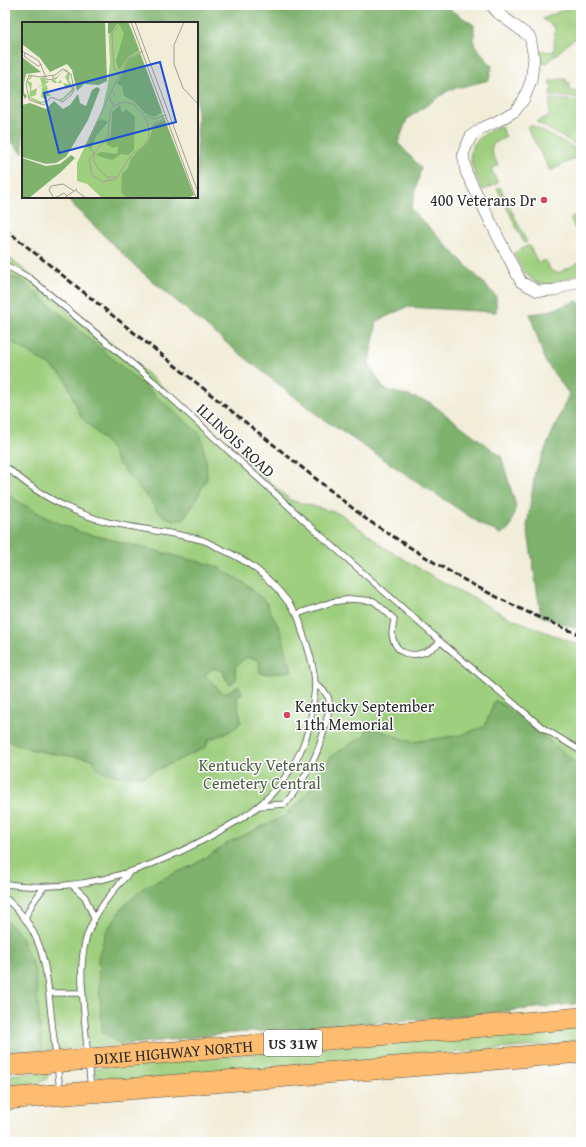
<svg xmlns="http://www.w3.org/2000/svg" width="586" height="1147" font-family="'Gentium Book Plus',serif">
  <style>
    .green { fill: #9ecf7e; stroke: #647d54 }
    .forest { fill: #7eb26d; stroke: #546e4c }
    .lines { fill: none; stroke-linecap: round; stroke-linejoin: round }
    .lane-casing { stroke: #494845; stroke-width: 7 }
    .street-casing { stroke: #494845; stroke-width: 12 }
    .highway-casing { stroke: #494845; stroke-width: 22 }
    .lane { stroke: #fff; stroke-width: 5.5 }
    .street { stroke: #fff; stroke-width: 11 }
    .highway { stroke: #fdbc6f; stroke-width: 21 }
    .rail { stroke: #2b2b2b; stroke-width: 3; stroke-dasharray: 6 3; stroke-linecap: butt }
    .poi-dot { fill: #d1495b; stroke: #fff; stroke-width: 1.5 }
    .labels { text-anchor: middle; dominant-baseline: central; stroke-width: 3; stroke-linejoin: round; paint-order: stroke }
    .shield { fill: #fff; stroke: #6b6b6b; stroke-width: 1 }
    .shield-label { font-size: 15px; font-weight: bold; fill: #2b2b2b }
    .poi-label { font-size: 16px; fill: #2b2b2b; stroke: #fff; text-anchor: end }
    .street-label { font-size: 16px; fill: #2b2b2b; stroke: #fff }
    .park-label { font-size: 16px; fill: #4e5c44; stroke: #fff }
    .inset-road { fill: none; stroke: #a29f93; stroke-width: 1 }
    .view { fill: #1d4ed8; fill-opacity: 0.15; stroke: #1d4ed8; stroke-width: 2 }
    .inset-edge { fill: none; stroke: #2b2b2b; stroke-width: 2 }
  </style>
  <rect width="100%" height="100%" fill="#fff"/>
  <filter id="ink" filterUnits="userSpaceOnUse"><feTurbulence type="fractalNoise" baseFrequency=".025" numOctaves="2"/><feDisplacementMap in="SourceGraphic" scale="8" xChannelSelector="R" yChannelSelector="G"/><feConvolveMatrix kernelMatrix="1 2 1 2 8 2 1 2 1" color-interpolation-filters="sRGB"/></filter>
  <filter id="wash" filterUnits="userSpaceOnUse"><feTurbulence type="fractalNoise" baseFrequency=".012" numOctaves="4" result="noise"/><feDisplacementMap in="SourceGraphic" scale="16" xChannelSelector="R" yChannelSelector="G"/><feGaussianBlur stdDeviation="0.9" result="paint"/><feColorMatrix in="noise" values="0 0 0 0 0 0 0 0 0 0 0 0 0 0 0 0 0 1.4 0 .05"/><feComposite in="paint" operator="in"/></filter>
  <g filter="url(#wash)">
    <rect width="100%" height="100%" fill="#f1edd9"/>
    <!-- green -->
    <path class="green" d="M574 5H581V37H577L576 40 573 39 547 63 542 62 539 58 541 51 554 52 555 27 543 19Z
      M562 79H566V82L570 83V91L581 92V98L550 96V91L553 89 550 85V81Z
      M550 99 581 101V152L578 146 536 122 549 116Z
      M531 125 575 148 579 156 550 171 527 127Z
      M499 126 501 127 506 137 493 144 491 151 498 165 491 169 498 183 484 190 482 189C465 155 464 144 499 126Z
      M500 187 527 242 524 243 497 188Z
      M581 212V241L570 218Z
      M529 245 538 263 545 260 551 271 558 273 580 262 581 260V273C573 275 565 280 558 283 535 291 521 271 514 253Z
      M5 254 190 410 290 500 341 514 388 550 434 577 508 617 581 646V1003L451 1017 233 1033 122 1045 39 1051 5 1056Z
      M581 1025V1042L109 1083 94 1074 93 1071 94 1068Z
      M48 1072 47 1079 37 1084 5 1087V1075Z"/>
    <!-- forest -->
    <path class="forest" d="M5 5H446L449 9 474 25V44L492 66 489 80 449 90 407 119 398 143 421 168 411 209 496 296V312L407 307 377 321 369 364 384 389 429 402 501 456 516 506 510 528 501 534 484 526 320 417 229 345 137 268 65 197H197V23H23V154L5 135Z
      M5 274 21 280 201 435 206 461 207 478 192 507 184 518 174 520 165 517 156 510 150 500 118 463 108 444 81 417 65 378 52 367 5 338Z
      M577 301 581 304V630L541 616 527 526 535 473 569 394 545 361 530 314 546 312Z
      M5 491 14 499 47 518 80 532 216 566 243 582 266 602 281 632 292 671 270 674 260 673 259 660 246 657 235 667 236 680 230 684 225 678 223 671 213 668 205 675 223 694 239 686 242 693 237 697 241 723 229 732 208 740 206 747 198 751 143 776H119L103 772 97 768 93 759C63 755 33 753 5 740Z
      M495 700 533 727 581 767V1003L451 1017 233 1033 122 1045 102 1032 98 958 106 932 122 908 146 886 194 865 229 842 285 816 308 793 332 755 364 736 367 729 378 730 412 742 461 735 485 726Z
      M5 919 20 935 35 971 42 1049 37 1053 5 1056Z"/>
  </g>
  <g filter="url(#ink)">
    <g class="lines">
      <defs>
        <path id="lane" d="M5 265 31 279 153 381 308 524 441 642 543 728 581 751
          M5 466C34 491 60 507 97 519 130 529 168 531 202 540 208 542 215 546 221 549 249 561 269 577 288 602 291 606 295 610 297 615 300 620 301 626 302 631 308 647 314 665 315 683 315 689 314 697 313 703 309 752 280 795 239 820 167 863 91 896 5 884
          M297 614 332 602 352 599 374 601 394 619C394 623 392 629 392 634 394 650 406 658 422 653 428 652 435 646 441 642
          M260 806 285 804C306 778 319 755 326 722 328 715 331 703 328 697 326 692 319 687 315 683
          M72 885 85 897 94 918
          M5 898C44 930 46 967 51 1014 54 1039 57 1065 60 1090
          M25 918 32 904 44 887
          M49 993H83
          M91 1088C88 1063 86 1037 84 1012 82 987 79 960 87 936 95 911 112 892 129 873"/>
        <path id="street" d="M491 5 498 13 530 37 534 58 531 81 524 99 515 111 496 122 482 128 471 136 463 154 466 172 500 241 521 282 538 291 555 290 581 280"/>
        <g id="highway">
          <path id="s1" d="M5 1066 581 1018"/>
          <path d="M5 1099 581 1052"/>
        </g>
      </defs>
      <!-- lane casing -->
      <use href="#lane" class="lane-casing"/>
      <!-- street casing -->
      <use href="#street" class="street-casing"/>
      <!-- highway casing -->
      <use href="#highway" class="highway-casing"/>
      <!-- lane -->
      <use href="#lane" class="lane"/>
      <!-- street -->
      <use href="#street" class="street"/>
      <!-- highway -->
      <use href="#highway" class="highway"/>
      <!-- rail -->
      <path class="rail" d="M5 229 366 519C408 546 450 574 495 596 523 611 552 623 581 635"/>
    </g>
  </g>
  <!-- markers -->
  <g class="poi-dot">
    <circle cx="544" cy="200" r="4"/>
    <circle cx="287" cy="715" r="4"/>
  </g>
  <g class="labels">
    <!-- shield labels -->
    <rect class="shield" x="264" y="1030" width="58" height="26" rx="3"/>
    <g class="shield-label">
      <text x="293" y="1043">US 31W</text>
    </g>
    <!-- poi labels -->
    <g class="poi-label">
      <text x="536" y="200">400 Veterans Dr</text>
      <text x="295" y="706" text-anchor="start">Kentucky September<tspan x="295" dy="18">11th Memorial</tspan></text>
    </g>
    <!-- street labels -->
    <g class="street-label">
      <text transform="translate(236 440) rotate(43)">ILLINOIS ROAD</text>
      <text stroke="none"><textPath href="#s1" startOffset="169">DIXIE HIGHWAY NORTH</textPath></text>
    </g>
    <!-- park labels -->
    <g class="park-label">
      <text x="262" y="765">Kentucky Veterans<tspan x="262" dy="18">Cemetery Central</tspan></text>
    </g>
  </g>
  <!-- overview -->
  <g transform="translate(22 22)">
    <rect width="176" height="176" fill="#f1edd9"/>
    <path d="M86 0H106L110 8 143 98 166 176H80L65 162 55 159V141L80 88 86 62 88 39ZM44 47 48 52 47 58 52 68 40 79 37 77 41 76 50 67 48 65 44 67 41 61 47 62 43 55 46 50 42 49 33 58 35 61 39 58 40 61H33L29 59 34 55 32 54 35 55ZM8 54H11L6 59 10 61 9 69 15 66 14 73 8 75 20 80 24 78 19 75 20 66 15 70 22 64 15 65 20 63 18 56 23 55 24 59H27L22 64 25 63 26 71 29 74H25L24 80 18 82 7 76 8 66 5 60Z" fill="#9ecf7e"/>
    <path d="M0 0H83L85 59 77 63 62 62 55 69 50 48 45 42 28 50 18 36 0 22ZM86 0H106L117 28 105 36 97 48 94 39 102 11 96 1 89 11H86ZM118 32 140 90 132 95 124 92 113 80 102 74 100 64 95 62 106 37ZM0 35 19 50 4 52 2 61V71L5 74 3 77 0 71ZM75 65 78 67 66 98 44 135 34 141 24 142 0 135V83L8 81 24 87 32 79 41 87 48 83 56 72 58 81 64 84 70 68ZM98 83 100 91 104 87 113 95 112 128 106 133 99 132 90 138 76 134 74 132 80 130 95 132 96 124 91 126 84 122 89 112 90 90ZM80 97 86 100 74 114 69 127 65 123 76 99ZM143 98 172 173 166 176H105L99 170 100 152 106 146 109 136 126 120 132 103ZM49 133 53 136 39 150 7 176H0V136L24 144 38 142Z" fill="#7eb26d"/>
    <path class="inset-road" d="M109 0 174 176M113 0 176 170M162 0 152 23V42L161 66 176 82M0 29 17 39 25 58 31 57V53M3 31 2 34 16 44 20 42M41 47 49 52 52 68 50 72 41 80 29 75 22 83 7 78 4 62 7 53 17 55 33 53ZM98 51 105 37 121 29M91 69 93 72 88 77 92 84M101 80 111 82 121 92 126 102 127 114 123 123 109 133 94 157 80 160 70 153 67 138 86 114 88 89 92 84ZM124 94 132 97 144 93M128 108 133 101 144 96M96 155H85L78 149 72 140V131L64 123 98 51 92 47 90 11 96 5M53 168 64 176M32 176 27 168 29 164 41 162 52 169M33 176 42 171 45 174M42 176 55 167"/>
    <path class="view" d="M138 40 154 100 37 131 22 71Z"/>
    <rect width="176" height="176" class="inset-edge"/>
  </g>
  <!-- margin -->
  <rect width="586" height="1147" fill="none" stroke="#fff" stroke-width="20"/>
</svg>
